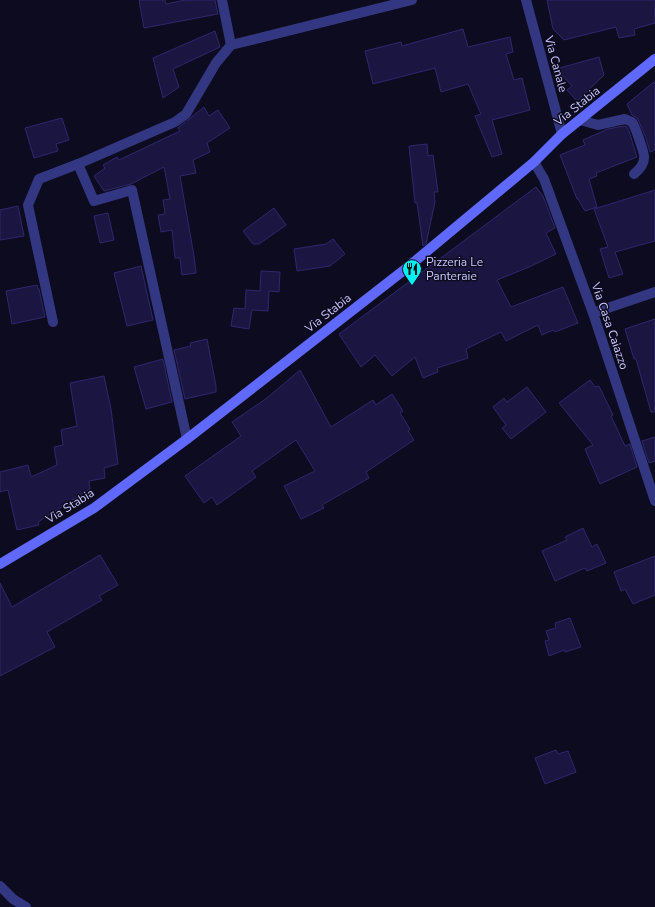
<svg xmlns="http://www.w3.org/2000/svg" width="655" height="907" font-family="'Nunito Sans',sans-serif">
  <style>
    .building { fill: #1b1641; stroke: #2f276e }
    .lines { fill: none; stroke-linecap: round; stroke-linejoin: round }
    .service { stroke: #333781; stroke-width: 10 }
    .minor { stroke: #333781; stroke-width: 10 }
    .secondary { stroke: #6069ff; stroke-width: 10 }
    .labels { text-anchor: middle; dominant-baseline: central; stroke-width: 3; stroke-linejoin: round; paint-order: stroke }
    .street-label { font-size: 12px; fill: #cbc9ff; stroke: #0d0b1f }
    .poi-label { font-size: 12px; fill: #cbc9ff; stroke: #0d0b1f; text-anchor: start }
  </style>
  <rect width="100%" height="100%" fill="#0d0b1f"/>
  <!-- building -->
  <path class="building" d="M139 0H165L166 4 185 0H215L218 14 144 28Z
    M547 0H655V23L634 29 635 35 619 38 616 27 564 40 553 29Z
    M463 29 468 47 510 37 513 52 506 54 514 80 522 78 530 110 492 120 502 154 492 157 475 116 481 114 468 84 441 92 435 68 373 84 365 51 401 42 402 46Z
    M215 31 220 47 173 69 179 87 163 98 153 58Z
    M599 57 604 75 577 101 567 90 572 86 556 69Z
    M655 81V150L650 152 646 138 639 122 637 118 632 115 627 104Z
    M204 107 209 116 218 110 230 128 207 143 210 152 193 160 196 173 180 176 194 256 196 273 182 275 180 258H175L172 230 161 232 158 215 165 214 163 200 170 199 164 167 131 184 104 191 94 176 105 168 103 165 117 157 119 160 180 131 178 128Z
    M62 118 69 140 56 144 58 151 34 158 25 128Z
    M624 126 627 127 629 131 637 157 596 173 597 176 589 179 597 207 585 211 578 199H577L560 155 585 145 583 140 608 129Z
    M427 144 428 156 433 155 438 192H434L435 202 426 244 423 246 417 203H415L409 146Z
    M536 187 543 196 555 228 546 233 556 254 529 267 497 280 511 307 563 287 578 323 555 332 553 330 542 335 538 325 506 341 501 332 466 349 468 358 437 368 438 372 423 378 415 357 392 376 375 355 361 367 339 334Z
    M655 190V241L615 252 623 274 609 278 600 249 608 247 594 209Z
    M18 206 24 236 0 240V210Z
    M274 208 286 225 259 244H253L243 231Z
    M108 213 114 240 100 243 94 216Z
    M333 239 345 254 330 266 297 271 294 249 326 244Z
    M141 266 153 320 127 326 114 273Z
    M261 271 280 272 279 292 269 291 268 311 252 310 249 329 231 326 234 308 245 309 246 290 260 291Z
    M37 285 38 289H39L45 317 12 324 6 291Z
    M655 319V412H651L636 359H634L625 329Z
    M207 339 216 386V392L185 399 174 350 191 346 190 343Z
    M163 359 172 402 146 409 134 367Z
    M300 370 331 427 373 400 376 405 392 394 403 411 400 413 410 429 408 431 414 440 366 472 369 478 322 505 324 508 301 519 284 486 315 471 296 440 252 471 256 477 217 505 212 497 204 503 185 476 241 436 232 422 267 398Z
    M104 376 111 409 118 464 104 468 105 478 89 481 90 489 38 522 39 525 17 530 8 490 0 492V472L28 465 31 477 57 465 54 447 63 445 61 430 77 426 70 383Z
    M590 380 595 387 599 386 613 415 611 416 625 446 630 444 637 467 600 484 585 449 593 445 559 403Z
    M527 387 546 412 511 439 502 428 506 425 493 407 504 398 507 402Z
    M655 437V461L649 463 642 441Z
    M583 528 592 547 597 544 606 563 587 571 585 568 555 581 542 551 567 540 565 537Z
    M100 555 118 585 99 596 102 600 47 632 55 647 0 676V583L12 607Z
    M655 556V595L633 604 625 589 621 591 614 572Z
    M570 618 581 647 565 652 564 650 549 656 545 641 549 640 546 631 556 628 555 623Z
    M556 750 558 754 568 751 576 772 545 784 535 758Z"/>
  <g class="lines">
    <!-- service -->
    <path class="service" d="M580 120 598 125 625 119 632 122C635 126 645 154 644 158 644 165 639 170 634 174
      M78 164 94 201 132 190 187 439
      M593 313 655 292
      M53 322 28 205 39 179 78 164 175 122 186 114 216 63 231 45
      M0 886 13 899 26 907"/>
    <!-- minor -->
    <path class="minor" d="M222 0 231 45 412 0
      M526 0 562 134
      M534 162 544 179 593 313 655 501"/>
    <!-- secondary -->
    <path class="secondary" d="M0 564 94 508 187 439 408 267 534 162 562 134 655 59"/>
  </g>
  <!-- icons -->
  <defs>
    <symbol id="restaurant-pin" viewBox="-11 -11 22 30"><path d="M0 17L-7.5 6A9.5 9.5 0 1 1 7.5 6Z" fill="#00f0f4" stroke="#0d0b1f"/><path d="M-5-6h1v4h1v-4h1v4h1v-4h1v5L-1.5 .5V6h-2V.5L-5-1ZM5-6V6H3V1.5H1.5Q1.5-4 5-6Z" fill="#111"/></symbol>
  </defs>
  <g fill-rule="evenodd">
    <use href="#restaurant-pin" x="401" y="258" width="22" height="30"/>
  </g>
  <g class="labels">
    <!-- street labels -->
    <g class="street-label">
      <text transform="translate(556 64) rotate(75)">Via Canale</text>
      <text transform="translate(577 106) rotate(-39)">Via Stabia</text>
      <text transform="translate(328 313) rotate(-38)">Via Stabia</text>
      <text transform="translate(610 326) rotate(71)">Via Casa Caiazzo</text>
      <text transform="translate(70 506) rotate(-32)">Via Stabia</text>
    </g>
    <!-- poi labels -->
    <g class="poi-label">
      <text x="426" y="262">Pizzeria Le<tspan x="426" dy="14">Panteraie</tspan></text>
    </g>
  </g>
</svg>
